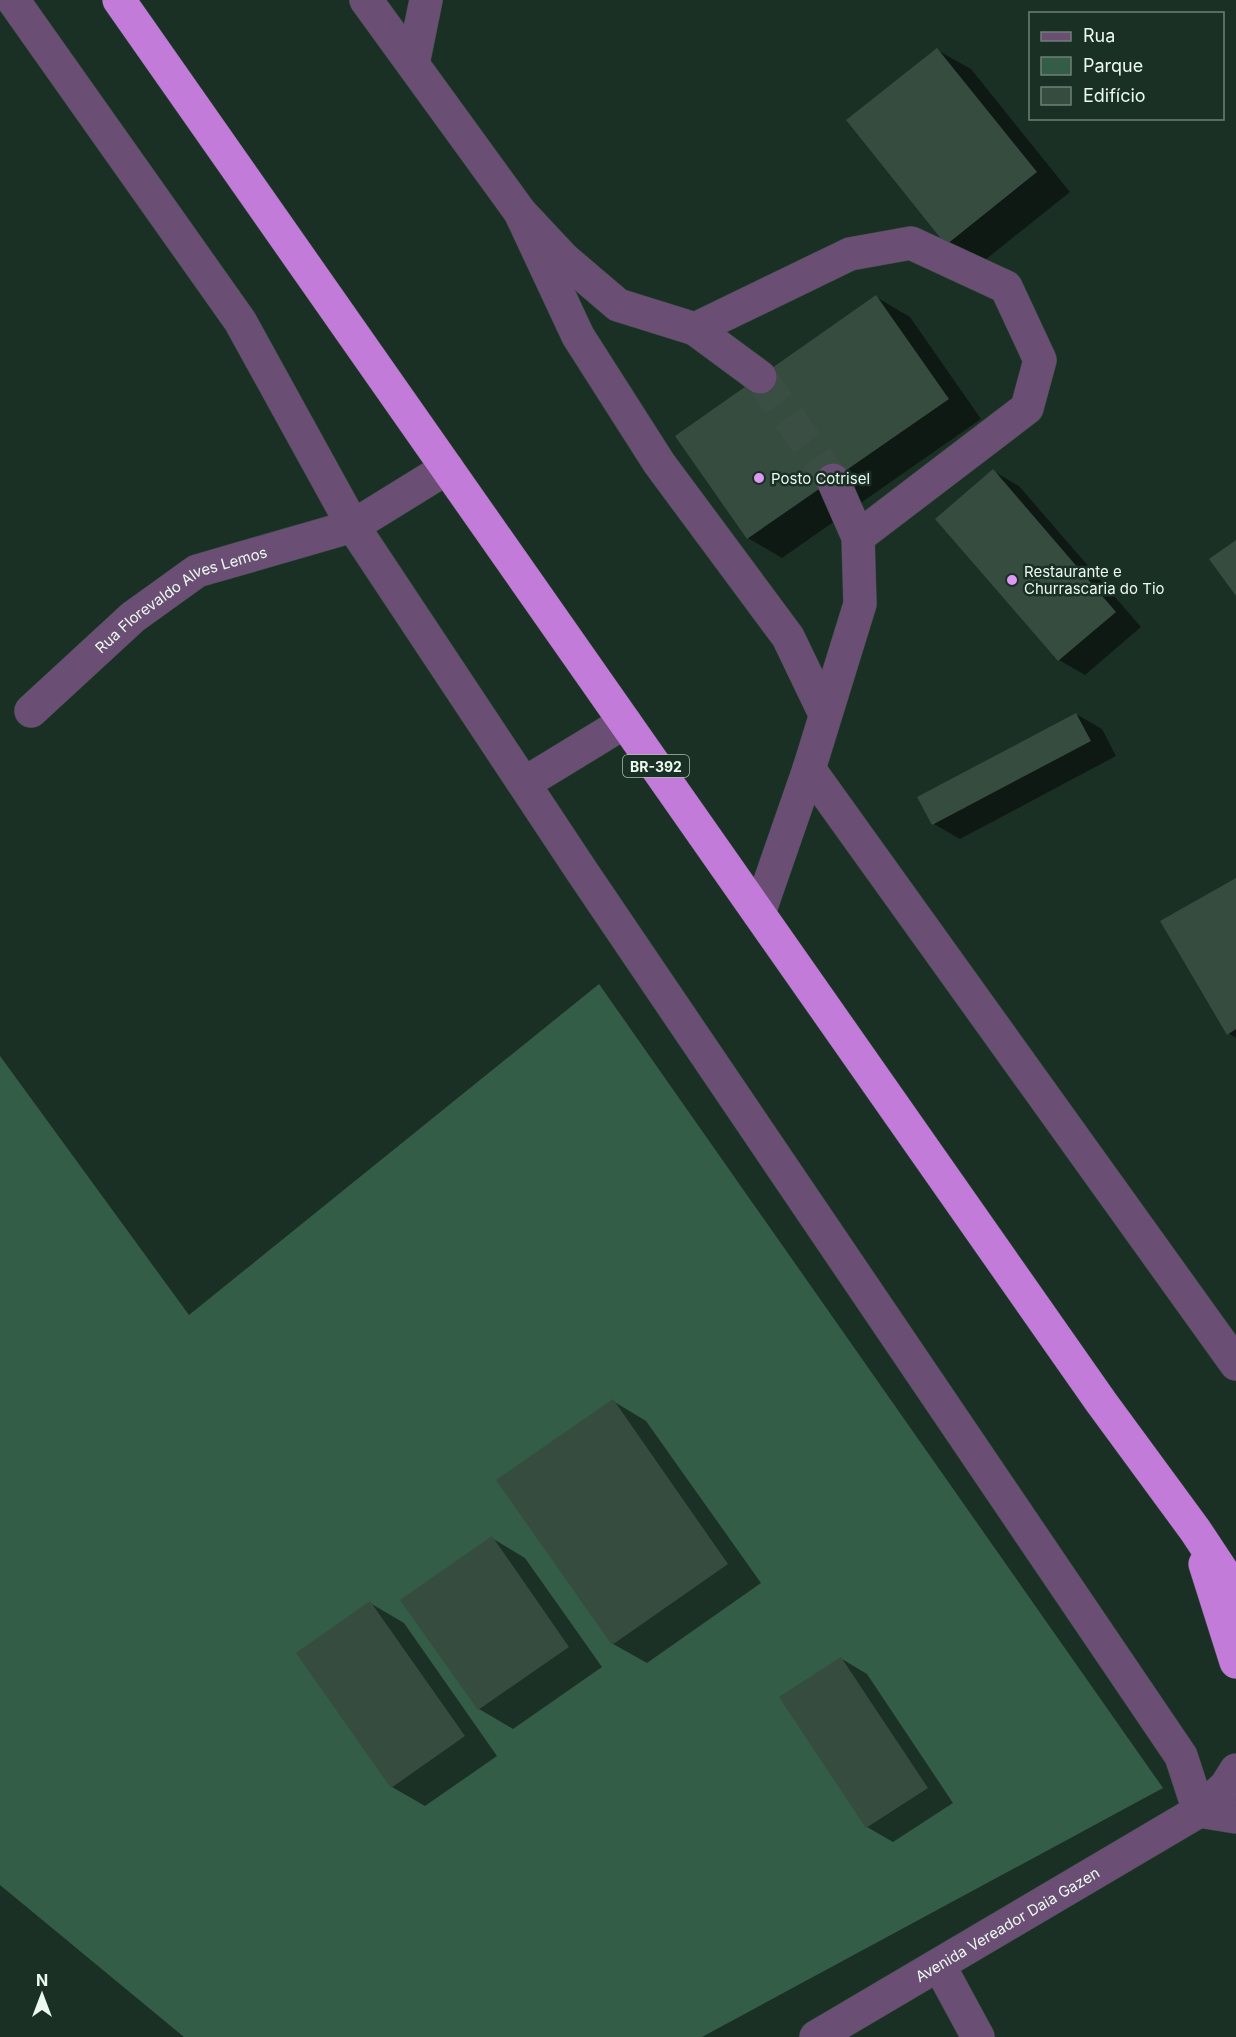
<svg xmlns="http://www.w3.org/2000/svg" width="1236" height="2037" font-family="Inter,sans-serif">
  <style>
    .green { fill: #345d47 }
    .shadow { fill: #0007 }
    .building { fill: #354c3f }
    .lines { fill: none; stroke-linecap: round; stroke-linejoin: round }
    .minor-tunnel { stroke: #3a4e43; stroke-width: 33; stroke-dasharray: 33 16; stroke-linecap: butt }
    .minor-casing { stroke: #384c41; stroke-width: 34 }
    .highway-casing { stroke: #384c41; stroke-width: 34 }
    .minor { stroke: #6b4e74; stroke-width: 33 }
    .highway { stroke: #c27bd9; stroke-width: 33 }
    .poi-dot { fill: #dd99f3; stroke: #1b3025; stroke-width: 2 }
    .labels { text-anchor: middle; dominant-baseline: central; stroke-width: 5; stroke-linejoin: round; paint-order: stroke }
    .shield { fill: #1b3025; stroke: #adbdb3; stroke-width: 1.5 }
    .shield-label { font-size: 14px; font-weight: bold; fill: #ebf9f0 }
    .poi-label { font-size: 15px; fill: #ebf9f0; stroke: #1b3025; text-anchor: start }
    .street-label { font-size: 15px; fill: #ebf9f0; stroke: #1b3025 }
  </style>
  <rect width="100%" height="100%" fill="#1b3025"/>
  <!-- green -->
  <path class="green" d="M599 984 1163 1788 702 2037H184L0 1885V1056L189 1315Z"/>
  <!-- shadow -->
  <path class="shadow" d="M937 50 971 69 1070 192 980 264 947 244Z
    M876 297 910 317 981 419 782 558 748 538Z
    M993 471 1019 486 1141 627 1085 675 1059 660 937 519Z
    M1076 714 1102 729 1116 756 960 839 934 824Z
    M1236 879V1038L1228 1033Z
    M613 1401 646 1421 761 1583 647 1663 613 1644Z
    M492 1538 525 1558 602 1667 513 1729 479 1709Z
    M370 1603 404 1623 497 1756 425 1806 392 1787Z
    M842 1659 867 1674 953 1803 893 1842 867 1827Z"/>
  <!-- building -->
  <path class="building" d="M937 48 1037 172 946 245 846 120Z
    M876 295 949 399 747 539 675 436Z
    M993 469 1116 612 1058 661 935 519Z
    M1236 540V596L1209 559Z
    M1076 713 1091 741 932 825 917 797Z
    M1236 878V1029L1227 1035 1160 921Z
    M613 1399 728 1564 612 1645 496 1480Z
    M492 1536 569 1647 478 1710 400 1600Z
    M370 1601 465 1736 391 1788 296 1653Z
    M841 1657 928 1788 866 1828 779 1697Z"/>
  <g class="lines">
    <!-- minor-tunnel -->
    <path class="minor-tunnel" d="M760 377 833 480"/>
    <defs>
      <g id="minor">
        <path d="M13 0 240 321 353 526 583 873 1181 1756 1199 1811"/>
        <path d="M366 0 520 212 564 259 618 305 695 329 760 377"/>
        <path d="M413 64 426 0"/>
        <path d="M520 212 578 336 659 463 788 637 825 714"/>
        <path d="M695 329 850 254 911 243 1006 287 1040 360 1027 408 858 537"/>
        <path id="s1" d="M31 711 133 617 197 571 353 526 447 468"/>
        <path d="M809 769 1236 1364"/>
        <path d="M525 783 625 722"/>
        <path d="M759 913 809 769 860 604 858 537 833 480"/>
        <path d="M1199 1811 1236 1817"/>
        <path d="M939 1965 978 2037"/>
        <path id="s2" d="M816 2037 1199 1811 1226 1786 1236 1770"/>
      </g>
      <path id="highway" d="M119 0 1101 1402 1195 1530 1236 1592
        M1205 1564 1236 1662"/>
    </defs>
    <!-- minor casing -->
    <use href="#minor" class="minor-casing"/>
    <!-- highway casing -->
    <use href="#highway" class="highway-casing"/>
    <!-- minor -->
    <use href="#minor" class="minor"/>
    <!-- highway -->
    <use href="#highway" class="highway"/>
  </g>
  <!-- markers -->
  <g class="poi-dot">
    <circle cx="759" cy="478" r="6"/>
    <circle cx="1012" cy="580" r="6"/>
  </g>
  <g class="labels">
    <!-- shield labels -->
    <rect class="shield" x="623" y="755" width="66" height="22" rx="4.5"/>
    <g class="shield-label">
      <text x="656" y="766">BR-392</text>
    </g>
    <!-- poi labels -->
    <g class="poi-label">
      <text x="771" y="478">Posto Cotrisel</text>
      <text x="1024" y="571">Restaurante e<tspan x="1024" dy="17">Churrascaria do Tio</tspan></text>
    </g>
    <!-- street labels -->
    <g class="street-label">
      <text stroke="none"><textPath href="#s1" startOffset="190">Rua Florevaldo Alves Lemos</textPath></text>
      <text stroke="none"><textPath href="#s2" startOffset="222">Avenida Vereador Daia Gazen</textPath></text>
    </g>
  </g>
  <!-- legend -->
  <rect x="1029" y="12" width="195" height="108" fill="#1b3025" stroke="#6e8076" stroke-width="1.5"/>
  <rect x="1041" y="32" width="30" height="9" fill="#6b4e74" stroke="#6e8076" stroke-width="1.5"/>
  <text x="1083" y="42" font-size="18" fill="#ebf9f0">Rua</text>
  <rect x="1041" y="57" width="30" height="18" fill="#345d47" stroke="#6e8076" stroke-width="1.5"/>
  <text x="1083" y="72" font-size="18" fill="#ebf9f0">Parque</text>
  <rect x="1041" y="87" width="30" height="18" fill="#354c3f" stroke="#6e8076" stroke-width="1.5"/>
  <text x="1083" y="102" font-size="18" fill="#ebf9f0">Edifício</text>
  <!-- north arrow -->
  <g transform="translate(42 1995)" stroke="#1b3025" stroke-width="4.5" paint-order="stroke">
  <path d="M0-4.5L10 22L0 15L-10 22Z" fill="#ebf9f0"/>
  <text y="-9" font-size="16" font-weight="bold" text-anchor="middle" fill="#ebf9f0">N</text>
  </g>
</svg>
